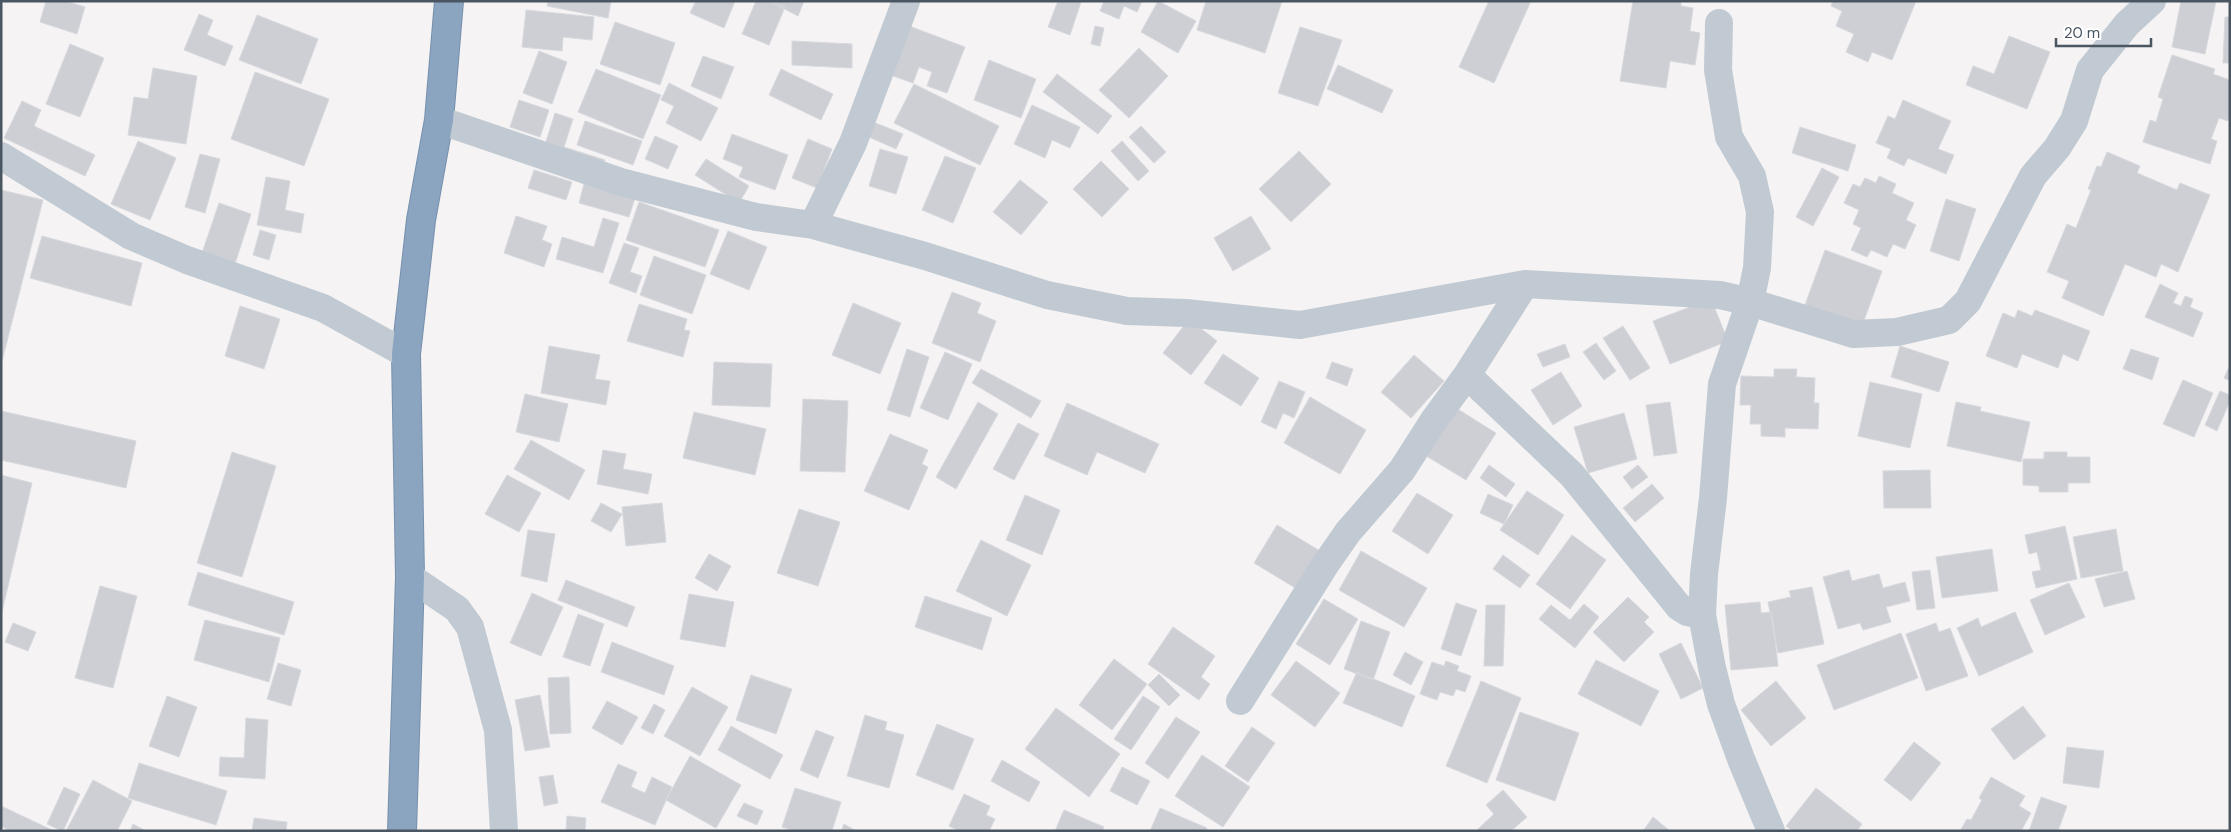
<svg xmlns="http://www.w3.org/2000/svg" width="2231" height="832" font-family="'DM Sans',sans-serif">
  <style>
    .building { fill: #cdcfd5; stroke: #d7d9de }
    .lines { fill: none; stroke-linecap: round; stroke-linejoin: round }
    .highway-casing { stroke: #7690ad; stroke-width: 30 }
    .minor { stroke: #c1cad2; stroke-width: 28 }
    .highway { stroke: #8ba5c1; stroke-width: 28 }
  </style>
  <rect width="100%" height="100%" fill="#f5f3f3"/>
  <!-- building -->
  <path class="building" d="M46 1H65L85 7 77 34 40 22Z
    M548 1H611L608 18 547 6Z
    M696 1H735L724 28 690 13Z
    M756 1H770L785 7 769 45 742 34Z
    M769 1H804L798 16Z
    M1058 1 1081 2 1070 35 1048 27Z
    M1104 1H1142L1137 12 1124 6 1119 19 1100 11Z
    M1158 1 1196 21 1178 53 1141 32Z
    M1206 1H1282L1265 53 1197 30Z
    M1489 1H1531L1494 83 1459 67Z
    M1633 1H1681V6L1693 8 1690 31 1700 33 1695 65 1670 61 1666 88 1620 81Z
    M1833 1H1916L1892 60 1872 52 1868 62 1846 52 1854 34 1836 26 1842 11 1831 6Z
    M2181 1H2216L2205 54 2172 47Z
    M526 10 594 17 592 40 563 37 562 51 522 47Z
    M199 14 213 20 207 35 233 46 225 66 184 50Z
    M257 15 318 39 301 84 239 60Z
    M2225 17H2230V63H2223Z
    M615 22 675 43 660 85 600 64Z
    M909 26 965 47 947 93 927 86 932 72 919 67 913 83 890 75Z
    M1095 26 1104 28 1100 46 1091 44Z
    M1300 27 1342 40 1318 106 1278 93Z
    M2009 36 2050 52 2027 109 1966 85 1973 66 1994 74Z
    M792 41 852 44V68L792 65Z
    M70 44 104 58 80 117 46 104Z
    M1139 48 1168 76 1129 118 1099 90Z
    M539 51 567 62 552 104 523 93Z
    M2172 55 2215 69 2213 74 2230 80V115L2228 121 2219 118 2211 139 2217 141 2210 164 2143 142 2150 120 2156 122 2163 99 2158 97Z
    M703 56 734 67 721 99 691 86Z
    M989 60 1036 79 1021 118 974 100Z
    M1338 65 1393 90 1382 113 1327 89Z
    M153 68 197 76 186 144 128 135 134 97 148 99Z
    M596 69 661 95 643 139 578 112Z
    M781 69 833 94 821 120 769 95Z
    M255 72 329 99 304 166 231 139Z
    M1057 74 1112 116 1098 134 1043 92Z
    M669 83 718 108 701 141 666 123 674 106 661 100Z
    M914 84 999 126 980 165 894 123Z
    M519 100 549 110 540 137 510 127Z
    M1903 100 1951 121 1938 149 1954 155 1946 174 1908 158 1904 166 1887 158 1891 149 1876 143 1888 116 1895 119Z
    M22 101 41 110 34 126 95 155 85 176 4 138Z
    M1032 105 1080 127 1070 148 1052 140 1045 158 1014 144Z
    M555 113 573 119 564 147 605 160 602 171 543 151Z
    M868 120 903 134 896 149 862 134Z
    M585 121 642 141 633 165 577 145Z
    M1141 126 1166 152 1154 163 1129 137Z
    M1800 127 1856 145 1848 171 1792 153Z
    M732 134 788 155 775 190 739 177 743 167 723 159Z
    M655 136 678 146 668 169 645 159Z
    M808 139 832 149 817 188 792 178Z
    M138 141 176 158 150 220 111 204Z
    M1122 141 1149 171 1138 181 1111 151Z
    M880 149 908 157 896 194 869 186Z
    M1299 151 1331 184 1291 222 1259 189Z
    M2107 152 2140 166 2137 173 2177 190 2180 183 2210 195 2178 272 2161 264 2156 277 2125 264 2103 316 2062 298 2069 281 2047 272 2067 224 2076 228 2091 190 2088 189 2097 166 2101 167Z
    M200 154 220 159 205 213 185 207Z
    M945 156 976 168 953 223 922 210Z
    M706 159 749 186 739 203 695 175Z
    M1101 161 1129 189 1102 217 1073 189Z
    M1822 168 1839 177 1813 226 1796 217Z
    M534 170 572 182 566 200 528 188Z
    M1879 176 1896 184 1892 193 1914 203 1906 220 1916 225 1905 249 1893 244 1887 257 1871 250 1867 257 1851 250 1861 228 1853 224 1859 210 1844 203 1853 184 1860 187 1865 178 1876 183Z
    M266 177 290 181 285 210 304 214 301 233 257 225Z
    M1020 180 1048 202 1021 235 993 212Z
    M584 184 635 198 629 217 579 203Z
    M1 190 43 200 1 365Z
    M1946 199 1976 209 1959 261 1930 251Z
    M639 202 719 230 705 267 626 240Z
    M219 203 251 214 234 267 201 256Z
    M516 216 547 226 542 240 552 244 544 267 504 253Z
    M1251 216 1271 249 1233 271 1214 238Z
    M603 218 619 223 603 273 556 259 562 237 594 247Z
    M260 230 276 235 269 260 253 255Z
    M728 231 767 247 749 290 710 274Z
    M42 236 142 263 131 306 30 278Z
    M624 243 639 248 630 272 642 276 636 293 609 283Z
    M1825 250 1882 271 1862 326 1805 305Z
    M654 256 706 275 692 314 640 295Z
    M2160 284 2178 293 2173 303 2181 306 2185 296 2193 299 2190 307 2203 313 2193 337 2145 317Z
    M952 292 981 303 977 313 996 321 980 362 932 343Z
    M1711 299 1728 341 1670 364 1653 321Z
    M853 303 901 323 880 374 832 355Z
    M639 304 687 319 684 330 690 331 683 357 627 341Z
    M240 306 280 319 264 369 225 356Z
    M2018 310 2032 316 2035 310 2090 331 2078 361 2063 354 2058 368 2022 354 2017 368 1986 356 2003 313 2015 318Z
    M1189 319 1217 341 1191 375 1163 353Z
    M1623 326 1650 368 1630 380 1603 338Z
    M1596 343 1616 371 1604 380 1583 352Z
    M1565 344 1570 357 1543 367 1537 354Z
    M549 346 600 355 595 379 610 381 606 405 541 393Z
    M1900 346 1949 362 1939 392 1891 377Z
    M907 349 929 357 910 417 887 410Z
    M2131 349 2159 358 2152 380 2123 369Z
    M945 352 972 364 948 420 920 408Z
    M1223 354 1259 378 1241 406 1204 383Z
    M1414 355 1444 381 1411 418 1381 392Z
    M714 362 772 364 770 407 712 405Z
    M1332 362 1353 369 1347 386 1326 378Z
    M2230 365V381L2224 378Z
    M981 369 1041 401 1031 418 972 383Z
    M1774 369H1797L1796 377 1815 378 1814 403H1819L1818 429 1785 428V437L1761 436V424H1750L1751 405H1740L1741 376 1774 377Z
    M1561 372 1582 406 1553 425 1531 390Z
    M2183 380 2213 393 2194 437 2163 424Z
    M1279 381 1305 392 1294 418 1283 413 1276 429 1261 422Z
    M1870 382 1922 394 1910 448 1858 436Z
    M2220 391 2230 395V401L2217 431 2205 425Z
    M525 394 568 404 559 442 516 432Z
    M1310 397 1366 430 1340 474 1284 443Z
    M803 399 848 401 845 472 800 471Z
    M978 402 998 414 956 489 936 477Z
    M1670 402 1677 453 1654 456 1646 405Z
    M1956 402 1981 407 1980 411 2030 422 2021 462 1947 446Z
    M1067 403 1159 444 1145 473 1097 452 1087 475 1044 456Z
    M1448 403 1496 433 1466 480 1418 451Z
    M1 411 136 441 126 488 1 460Z
    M694 412 766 429 755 475 683 458Z
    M1624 413 1637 459 1588 473 1574 427Z
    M1018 423 1039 434 1014 480 993 469Z
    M890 434 928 450 922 464 928 467 909 510 864 491Z
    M531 440 585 470 569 500 514 469Z
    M603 450 626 454 623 469 652 474 648 494 597 484Z
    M232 452 276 466 242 577 197 563Z
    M2044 452H2067V457H2090V483H2068V492H2039V486L2023 485V459H2044Z
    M1489 465 1515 484 1506 497 1480 478Z
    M1638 465 1648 477 1632 489 1623 477Z
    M1930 470 1931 508H1884L1883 471Z
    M1 475 32 483 1 616Z
    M507 475 541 493 519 532 485 514Z
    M1652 484 1664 498 1635 522 1623 508Z
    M1527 491 1564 515 1538 555 1500 530Z
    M1417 493 1453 515 1428 554 1392 531Z
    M1488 494 1513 505 1504 524 1480 513Z
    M1025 495 1060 510 1042 555 1006 540Z
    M601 503 622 514 611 532 591 521Z
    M662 503 666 542 626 546 622 507Z
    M799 509 840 522 818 586 777 573Z
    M1277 525 1325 554 1302 592 1254 563Z
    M2065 526 2077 579 2036 588 2032 572 2041 570 2037 552 2029 554 2025 535Z
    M2116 529 2123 571 2081 578 2073 537Z
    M528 530 555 534 547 582 521 576Z
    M1572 535 1606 560 1570 609 1536 584Z
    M981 540 1031 565 1007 616 956 591Z
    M1992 549 1998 591 1942 598 1936 557Z
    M1361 551 1427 588 1404 627 1339 590Z
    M709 554 731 566 717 591 695 578Z
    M1503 555 1530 575 1520 588 1493 569Z
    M1849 570 1852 581 1879 574 1883 588 1905 582 1910 601 1886 607 1891 622 1863 630 1860 623 1838 629 1823 577Z
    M1930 570 1935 608 1917 610 1912 572Z
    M2127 571 2135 599 2104 607 2095 579Z
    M198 572 294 602 284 635 188 605Z
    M566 580 635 607 627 627 558 600Z
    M2069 583 2085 617 2045 635 2030 600Z
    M100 586 137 596 113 688 75 678Z
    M1812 587 1824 644 1778 653 1768 602 1791 597 1789 591Z
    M532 593 563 607 541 656 510 643Z
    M689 594 734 602 725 647 680 639Z
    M925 596 992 618 982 650 915 627Z
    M1628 597 1649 617 1644 622 1654 632 1624 662 1593 632Z
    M1324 599 1358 619 1330 665 1296 644Z
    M1760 602 1761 613 1772 612 1778 666 1731 670 1725 605Z
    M1456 603 1477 610 1461 656 1441 649Z
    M1584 604 1599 617 1575 648 1539 619 1551 605 1570 620Z
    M1486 605H1505L1503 666H1484Z
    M2015 612 2033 652 1979 676 1957 628 1978 618 1981 627Z
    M578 614 604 624 590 666 563 657Z
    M205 620 280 638 269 682 194 660Z
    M1361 621 1390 632 1373 680 1344 669Z
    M13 623 36 632 28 651 5 642Z
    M1936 623 1939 632 1950 628 1968 676 1926 691 1906 634Z
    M1173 627 1215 656 1201 677 1210 684 1199 700 1148 664Z
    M1901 633 1918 678 1834 710 1817 665Z
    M612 642 674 666 664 695 601 672Z
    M1681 643 1703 688 1681 699 1659 654Z
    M1405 652 1423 662 1411 685 1393 675Z
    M1114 659 1147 684 1112 730 1079 705Z
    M1596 660 1659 691 1641 726 1578 694Z
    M1296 661 1340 693 1315 727 1271 695Z
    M1446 661 1459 666 1457 671 1471 676 1465 692 1456 689 1453 696 1440 692 1437 700 1420 694 1432 662 1444 666Z
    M278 663 301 670 291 706 267 699Z
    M1357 672 1415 696 1402 727 1343 703Z
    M1159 674 1180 695 1169 706 1148 685Z
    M751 675 792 689 776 734 736 720Z
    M569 677 571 733 550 734 548 678Z
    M1481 681 1521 698 1487 783 1446 766Z
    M1776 681 1806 718 1771 746 1741 710Z
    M692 687 728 707 700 756 664 736Z
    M540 695 550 747 525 751 515 700Z
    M167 696 197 707 179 757 149 746Z
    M1143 696 1160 707 1131 750 1114 739Z
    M607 701 638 717 622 745 592 728Z
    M654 704 665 710 653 734 641 728Z
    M2023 706 2046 736 2014 760 1991 729Z
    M1056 708 1120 754 1089 797 1025 749Z
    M1520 712 1579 733 1555 801 1496 780Z
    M865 715 887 722 885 730 904 735 889 788 847 776Z
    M1176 717 1200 732 1168 779 1145 763Z
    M246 718 268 720 265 779 219 776 220 757 244 758Z
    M937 724 974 739 953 790 916 775Z
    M731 726 783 755 770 779 718 750Z
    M1252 727 1275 743 1248 782 1225 766Z
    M816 730 834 737 818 778 800 770Z
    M1914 742 1941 763 1911 801 1884 780Z
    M2067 747 2104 751 2099 788 2063 783Z
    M1202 755 1250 787 1223 827 1175 796Z
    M690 756 741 785 716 828 666 800Z
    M1002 760 1040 782 1029 802 991 781Z
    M139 763 227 791 216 825 128 798Z
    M618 764 637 772 631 787 645 793 652 777 672 787 655 825 601 802Z
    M1122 767 1150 781 1137 805 1110 791Z
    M553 775 558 803 544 806 539 777Z
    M1991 777 2025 796 2019 806 2031 813 2021 831H1960L1967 819 1971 820 1982 800 1979 798Z
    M93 780 132 801 117 831H66Z
    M64 787 80 794 63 831H62L47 824Z
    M795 788 841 802 832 831H795L782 827Z
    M1816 788 1862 824 1857 831H1793L1786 826Z
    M1503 790 1527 817 1511 831H1476L1494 814 1486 805Z
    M964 794 990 806 986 815 995 819 989 831H959L949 826Z
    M2041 797 2067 806 2058 831H2029Z
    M744 803 763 811 757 825 737 816Z
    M1 806 52 830 51 831H11L1 826Z
    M1160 808 1207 828 1206 831H1150Z
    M1064 810 1104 827 1102 831H1055Z
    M567 816 586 818 585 831H566Z
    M1653 817 1670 831H1643Z
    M254 818 287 822 286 831H252Z
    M133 824 146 831H130Z
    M844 824 856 831H841Z"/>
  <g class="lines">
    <defs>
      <path id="highway" d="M402 831 410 577 406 354 421 220 439 120 449 1"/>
    </defs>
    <!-- highway casing -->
    <use href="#highway" class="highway-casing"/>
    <!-- minor -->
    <path class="minor" d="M439 120 621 182 756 217 813 225 925 256 1047 295 1127 311 1186 313 1300 325 1525 284 1720 295 1750 302 1757 268 1760 212 1752 176 1729 137 1718 70 1719 23
      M1 156 131 236 187 260 323 308 406 354
      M813 225 853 143 906 1
      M1467 375 1572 475 1679 607 1687 612 1702 615
      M410 577 457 609 470 627 498 730 504 831
      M1240 701 1325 565 1348 532 1402 470 1434 420 1467 375 1525 284
      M1771 831 1741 759 1721 704 1712 668 1702 615 1704 574 1713 498 1722 384 1750 302 1853 334 1897 332 1949 320 1968 301 2033 176 2057 148 2074 121 2090 70 2127 24 2152 1"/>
    <!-- highway -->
    <use href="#highway" class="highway"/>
  </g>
  <!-- border -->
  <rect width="2231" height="832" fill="none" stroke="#4a5661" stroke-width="5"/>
  <!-- scale -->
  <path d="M2056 38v8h95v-8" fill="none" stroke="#4a5661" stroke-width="2.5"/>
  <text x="2064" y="38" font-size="15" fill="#4a5661" stroke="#ffffff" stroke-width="4" paint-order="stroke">20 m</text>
</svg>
